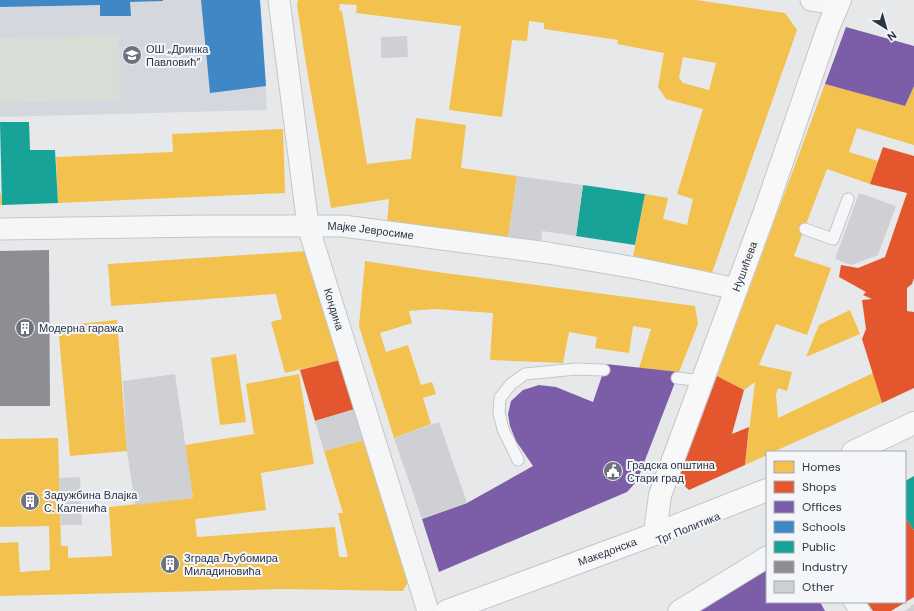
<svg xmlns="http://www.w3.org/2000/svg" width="914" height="611" font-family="'DM Sans',sans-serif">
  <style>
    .built { fill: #d4d7dd }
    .green { fill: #d6ded6 }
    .homes { fill: #f2c14e; fill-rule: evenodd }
    .shops { fill: #e4572e }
    .offices { fill: #7b5ea7 }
    .schools { fill: #3f88c5 }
    .public { fill: #17a398 }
    .industry { fill: #8d8d92 }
    .building { fill: #ced0d3 }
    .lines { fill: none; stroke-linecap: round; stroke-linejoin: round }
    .lane-casing { stroke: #c4c6c8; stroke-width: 13 }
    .street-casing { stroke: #c4c6c8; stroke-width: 23 }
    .secondary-casing { stroke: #c4c6c8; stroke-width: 24 }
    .lane { stroke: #f5f6f7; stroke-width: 11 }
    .street { stroke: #f5f6f7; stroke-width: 21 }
    .secondary { stroke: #f8f8f8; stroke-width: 22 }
    .labels { text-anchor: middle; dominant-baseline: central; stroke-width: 4; stroke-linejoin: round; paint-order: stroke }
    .poi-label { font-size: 11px; fill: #2b3445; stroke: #f4f6f9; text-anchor: start }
    .street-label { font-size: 11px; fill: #2b3445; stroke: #f4f6f9 }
  </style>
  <rect width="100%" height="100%" fill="#e6e8ea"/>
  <!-- built -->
  <path class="built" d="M0 0H260L267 110 0 117Z"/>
  <!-- green -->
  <path class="green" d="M119 35 120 100 0 103V38Z"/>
  <!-- homes -->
  <path class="homes" d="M298 0H696L785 13 797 30 712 273 633 257 645 194 668 198 663 219 687 225 693 199 677 194 703 109 666 99 658 87 664 53 617 44 618 40 544 29V23L529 21 527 41 512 40 502 117 449 110 461 26 356 13 357 5 340 4 339 10 342 11 367 164 411 159 416 118 466 125 461 168 517 176 508 239 387 223 389 199 331 208 306 64 297 5ZM683 57 716 63 709 90 683 83 679 78Z
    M825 84 905 106 914 86V145L857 128 849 152 878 161 870 184 827 169 794 256 831 268 807 335 776 324 759 365 792 372 787 391 778 388 776 395 778 418 873 373 882 403 773 452H767V455L745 465 755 382 744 390 717 376Z
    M283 129 285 193 58 203 56 157 173 152 172 134Z
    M0 193H1L2 205H0Z
    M307 251 340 360 285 373 271 322 282 319 276 294 111 306 108 264Z
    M365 261 437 272 695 306 698 324 679 372 639 368 651 329 633 326 629 353 595 348 597 337 569 332 563 363 490 360 493 313 434 309 409 311 412 323 380 333 386 352 408 345 421 385 432 382 436 394 423 398 431 424 394 438 359 326Z
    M850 310 860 334 806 357 819 325Z
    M117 320 127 451 70 456 58 326Z
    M236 354 246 422 220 425 211 358Z
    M299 374 314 464 261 473 266 510 195 519 197 537 335 527 339 557H348L338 513H343L324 451 364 440 408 582 403 591 283 589 0 596V543L18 542 20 572 50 570 49 526 0 527V439L58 438 61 546H68V558L112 556 109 507 193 498 185 445 254 434 246 384Z"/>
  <!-- shops -->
  <path class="shops" d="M883 147 914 156V278L912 284 907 288V311L914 312V388L882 403 862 339 866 329 862 300 872 299 863 295 866 292 839 277 841 265 858 268 885 257 907 193 870 184Z
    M340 360 355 409 315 421 300 370Z
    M717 376 744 390 732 434 749 427 745 465 689 490 678 480Z
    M905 518 914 530V597L891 611H873L867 602H905Z"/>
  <!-- offices -->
  <path class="offices" d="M846 27 914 46V86L905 106 825 84Z
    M606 364 679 372 637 481 627 492 439 572 422 519 467 503 533 466 516 441 510 426 508 414 511 401 523 390 539 385 556 387 593 402Z
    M767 557V602H820L825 611H679Z"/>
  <!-- schools -->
  <path class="schools" d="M0 0H163V1L130 2 131 16H100V5L0 7Z
    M201 0H260L266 86 210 93Z"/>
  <!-- public -->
  <path class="public" d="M0 122H29L30 150H55L58 203 2 205Z
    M583 185 645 194 635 245 576 236Z
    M914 476V530L905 518V481Z"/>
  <!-- industry -->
  <path class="industry" d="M49 250 50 406H0V251Z"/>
  <!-- building -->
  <path class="building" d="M407 36 408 57 381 58V37Z
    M517 176 583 185 576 236 542 231 541 244 508 239Z
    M859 193 896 206 878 255 851 265 835 259Z
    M175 374 193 498 135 505 127 451 123 381Z
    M355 409 364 440 324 451 315 421Z
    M439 422 467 503 422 519 394 438Z
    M80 477 82 525H61L59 478Z
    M914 604V611H905Z"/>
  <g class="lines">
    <defs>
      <path id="lane" d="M805 229 833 239 848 199
        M677 378 703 381
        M518 460 503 429 499 413 500 398 511 384 525 374 576 369 604 370
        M849 602 855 611
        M859 602 865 611"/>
      <g id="street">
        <path id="s1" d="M279 0 308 226 428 611"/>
        <path d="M811 0 838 4"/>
        <path id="s2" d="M0 229 208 226H343L548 253 636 268 737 289"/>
        <path d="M679 611 767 557"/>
      </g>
      <g id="secondary">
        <path d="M853 452 914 423"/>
        <path id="s3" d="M655 534 660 495 764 214 828 28 840 0"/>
        <path id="s4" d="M447 611 655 534 767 490"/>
      </g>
    </defs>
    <!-- lane casing -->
    <use href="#lane" class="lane-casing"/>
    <!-- street casing -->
    <use href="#street" class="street-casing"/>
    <!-- secondary casing -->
    <use href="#secondary" class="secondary-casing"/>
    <!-- lane -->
    <use href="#lane" class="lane"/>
    <!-- street -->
    <use href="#street" class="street"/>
    <!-- secondary -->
    <use href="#secondary" class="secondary"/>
  </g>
  <!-- icons -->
  <defs>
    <symbol id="school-disc" viewBox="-11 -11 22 22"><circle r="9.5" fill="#6c737f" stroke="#f4f6f9"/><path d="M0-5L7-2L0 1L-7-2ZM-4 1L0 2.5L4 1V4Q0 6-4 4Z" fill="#fff"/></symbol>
    <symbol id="building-disc" viewBox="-11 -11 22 22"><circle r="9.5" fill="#6c737f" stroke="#f4f6f9"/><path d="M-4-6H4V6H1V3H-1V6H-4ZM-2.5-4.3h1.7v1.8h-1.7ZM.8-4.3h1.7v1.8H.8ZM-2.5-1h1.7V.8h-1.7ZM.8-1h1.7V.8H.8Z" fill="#fff"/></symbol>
    <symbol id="civic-disc" viewBox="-11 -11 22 22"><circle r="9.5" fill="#6c737f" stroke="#f4f6f9"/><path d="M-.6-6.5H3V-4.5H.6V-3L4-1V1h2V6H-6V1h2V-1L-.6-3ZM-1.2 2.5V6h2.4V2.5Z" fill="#fff"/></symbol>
  </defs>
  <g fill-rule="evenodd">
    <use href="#school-disc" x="121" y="44" width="22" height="22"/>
    <use href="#building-disc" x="14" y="317" width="22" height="22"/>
    <use href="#civic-disc" x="602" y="460" width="22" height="22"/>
    <use href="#building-disc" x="19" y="490" width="22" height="22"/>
    <use href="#building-disc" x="159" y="553" width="22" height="22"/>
  </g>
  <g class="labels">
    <!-- poi labels -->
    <g class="poi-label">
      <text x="146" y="49">ОШ „Дринка<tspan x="146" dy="13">Павловић”</tspan></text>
      <text x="39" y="328">Модерна гаража</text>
      <text x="627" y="465">Градска општина<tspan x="627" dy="13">Стари град</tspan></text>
      <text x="44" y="495">Задужбина Влајка<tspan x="44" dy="13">С. Каленића</tspan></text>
      <text x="184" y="558">Зграда Љубомира<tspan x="184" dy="13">Миладиновића</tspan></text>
    </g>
    <!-- street labels -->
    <g class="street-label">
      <text stroke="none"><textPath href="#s2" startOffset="371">Мајке Јевросиме</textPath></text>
      <text stroke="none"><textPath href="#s3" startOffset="283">Нушићева</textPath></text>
      <text stroke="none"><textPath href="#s1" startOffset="315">Кондина</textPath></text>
      <text transform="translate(688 528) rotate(-22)">Трг Политика</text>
      <text stroke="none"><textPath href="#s4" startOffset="171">Македонска</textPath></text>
    </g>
  </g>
  <!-- legend -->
  <rect x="766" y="451" width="140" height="152" fill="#f4f6f9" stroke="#a4a8b1"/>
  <rect x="774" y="461" width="20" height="12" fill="#f2c14e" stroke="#a4a8b1"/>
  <text x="802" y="471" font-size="12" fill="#2b3445">Homes</text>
  <rect x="774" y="481" width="20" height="12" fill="#e4572e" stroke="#a4a8b1"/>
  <text x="802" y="491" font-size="12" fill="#2b3445">Shops</text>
  <rect x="774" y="501" width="20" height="12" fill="#7b5ea7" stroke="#a4a8b1"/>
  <text x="802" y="511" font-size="12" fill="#2b3445">Offices</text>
  <rect x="774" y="521" width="20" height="12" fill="#3f88c5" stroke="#a4a8b1"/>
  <text x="802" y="531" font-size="12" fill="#2b3445">Schools</text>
  <rect x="774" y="541" width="20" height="12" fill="#17a398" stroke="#a4a8b1"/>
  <text x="802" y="551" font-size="12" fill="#2b3445">Public</text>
  <rect x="774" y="561" width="20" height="12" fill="#8d8d92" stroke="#a4a8b1"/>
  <text x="802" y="571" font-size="12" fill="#2b3445">Industry</text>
  <rect x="774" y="581" width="20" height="12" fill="#ced0d3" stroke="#a4a8b1"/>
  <text x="802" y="591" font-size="12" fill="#2b3445">Other</text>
  <!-- north arrow -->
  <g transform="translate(886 28) rotate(143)" stroke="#f4f6f9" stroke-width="3" paint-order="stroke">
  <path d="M0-3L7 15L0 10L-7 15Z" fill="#2b3445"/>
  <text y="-6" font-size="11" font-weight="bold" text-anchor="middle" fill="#2b3445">N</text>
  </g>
</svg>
